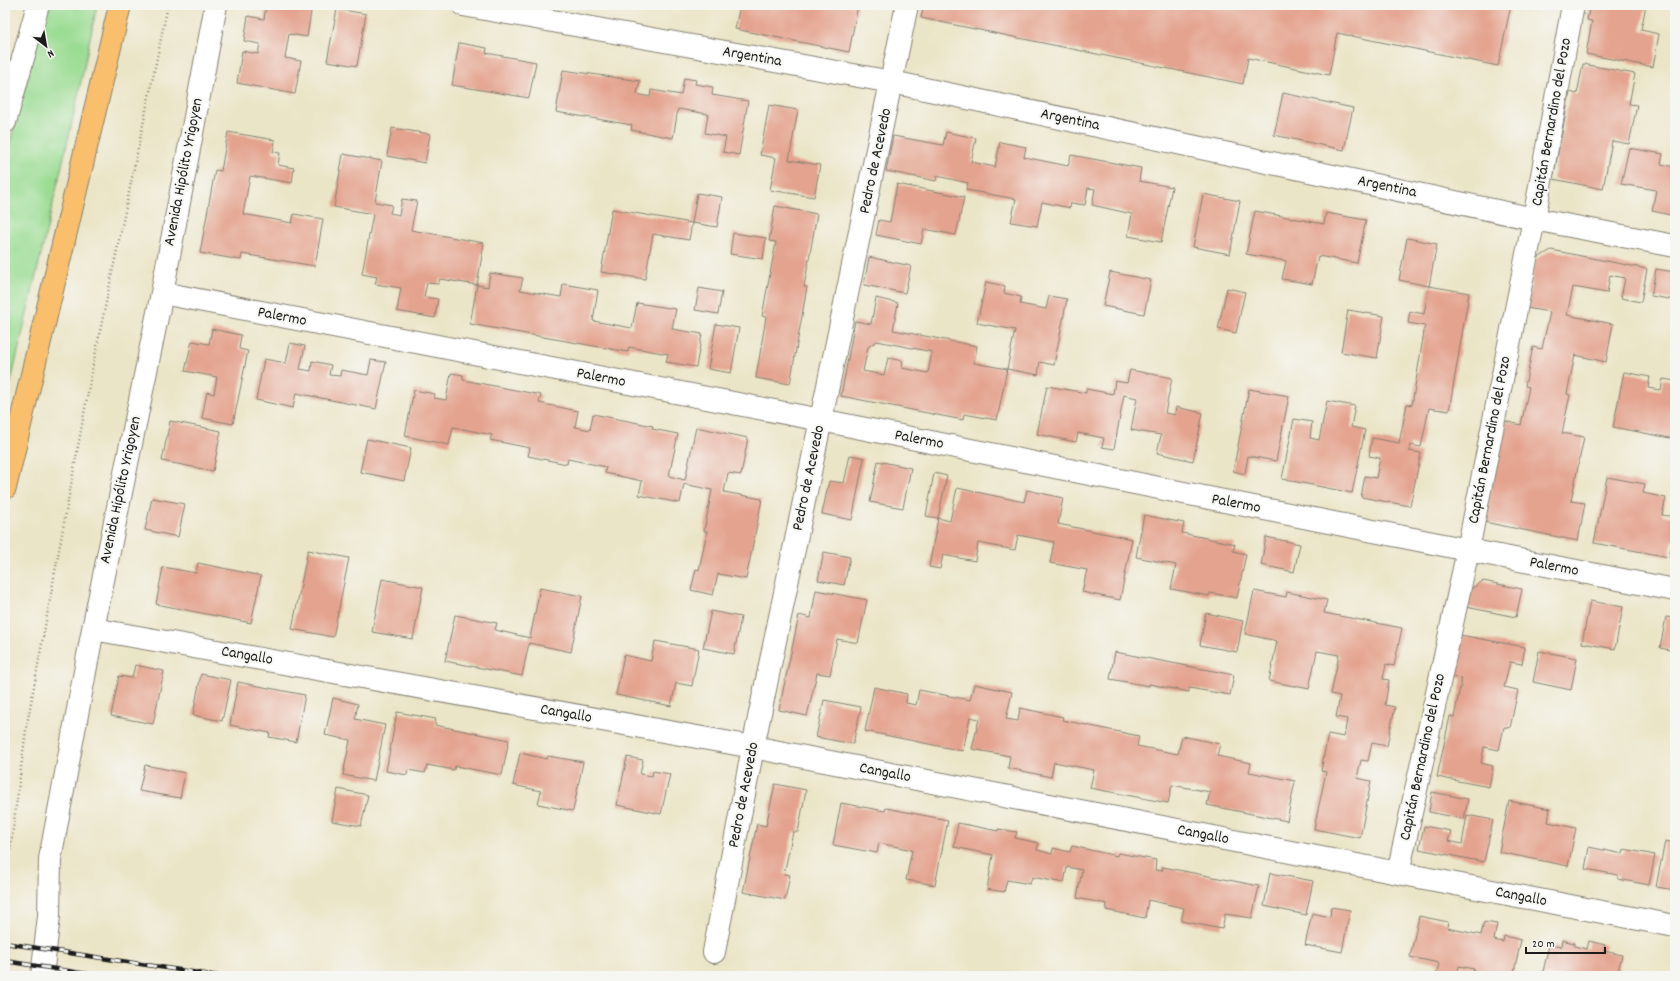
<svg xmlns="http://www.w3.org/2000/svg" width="1680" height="981" font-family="Dekko,sans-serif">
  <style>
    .green { fill: #9adc92; stroke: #5b7c57 }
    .building { fill: #e4a38e; fill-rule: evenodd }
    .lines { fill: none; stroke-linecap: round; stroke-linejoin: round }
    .street-casing { stroke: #848072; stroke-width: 24 }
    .primary-casing { stroke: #848072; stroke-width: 24 }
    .path { stroke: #848072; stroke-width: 2.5; stroke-dasharray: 1 3; stroke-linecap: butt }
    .street { stroke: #fff; stroke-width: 22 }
    .primary { stroke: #f9bf6d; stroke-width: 22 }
    .rail-casing { stroke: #1c1c1c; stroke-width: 4.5 }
    .rail { stroke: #f6f6f2; stroke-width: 3; stroke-dasharray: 9; stroke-linecap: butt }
    .labels { text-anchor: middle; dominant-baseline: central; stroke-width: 4; stroke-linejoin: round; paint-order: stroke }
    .street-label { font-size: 16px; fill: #1c1c1c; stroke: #f6f6f2 }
  </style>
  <rect width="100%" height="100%" fill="#f6f6f2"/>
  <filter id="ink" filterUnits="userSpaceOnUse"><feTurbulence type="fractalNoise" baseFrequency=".025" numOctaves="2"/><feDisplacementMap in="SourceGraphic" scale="8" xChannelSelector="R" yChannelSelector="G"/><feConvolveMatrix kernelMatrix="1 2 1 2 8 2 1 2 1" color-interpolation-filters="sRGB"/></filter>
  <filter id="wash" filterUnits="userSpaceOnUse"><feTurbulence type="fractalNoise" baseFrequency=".012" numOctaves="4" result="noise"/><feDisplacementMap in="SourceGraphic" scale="16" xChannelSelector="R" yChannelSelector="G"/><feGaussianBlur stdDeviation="0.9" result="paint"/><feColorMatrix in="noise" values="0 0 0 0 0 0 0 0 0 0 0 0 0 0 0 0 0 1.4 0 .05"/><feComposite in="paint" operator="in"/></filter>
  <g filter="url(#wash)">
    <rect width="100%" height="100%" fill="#ebe5c7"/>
    <!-- green -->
    <path class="green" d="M47 5H97L75 110 5 407V161Z"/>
    <g id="blocks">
      <!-- building -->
      <path class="building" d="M266 5H312L307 37 289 34 285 58 301 61 295 94 237 83 242 51 258 54 260 44 244 41 248 16 264 19Z
        M740 5H804L817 7 818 5H858L849 52 735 29Z
        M924 5H1511L1498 66 1337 33 1329 75 1248 58 1243 84 921 18Z
        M1590 5H1646L1641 30 1659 34 1653 67 1586 54 1592 21 1587 20Z
        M337 9 366 14 357 66 327 61Z
        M459 43 487 48 486 53 536 62 529 98 452 85Z
        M1583 64 1635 74 1629 104 1637 105 1629 144 1612 141 1603 189 1553 179 1570 92 1577 94Z
        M563 70 640 81 637 94 650 97 651 90 681 95 684 78 696 80 695 84 713 87 712 95 748 101 739 155 723 152 726 137 705 133 708 114 678 109 673 138 631 130 632 125 556 112Z
        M1283 93 1353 108 1344 150 1274 135Z
        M769 105 798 110 789 160 820 165 814 197 770 190 776 158 760 155Z
        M392 128 430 134 425 163 387 156Z
        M228 132 275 140 273 152 280 153 278 165 294 168 292 183 250 176 243 214 292 223 294 214 323 219 315 266 242 254 241 260 200 253 215 170 221 171Z
        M946 132 976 138 971 162 995 167 1000 142 1026 147 1024 157 1068 166 1071 155 1141 168 1139 181 1172 187 1161 242 1128 236 1132 214 1092 205 1095 189 1088 188 1085 205 1071 203 1070 208 1042 202 1037 226 1011 222 1016 199 966 190 968 183 937 176 936 181 886 171 893 136 943 145Z
        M1629 148 1663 154 1661 164 1675 167V216L1652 211 1656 190 1621 184Z
        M343 154 382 161 375 202 392 205 390 213 399 215 402 199 417 201 411 230 484 243 477 285 440 279 438 284 427 283 424 297 438 299 435 318 397 311 401 288 375 284 377 277 362 274 373 214 334 207Z
        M897 184 964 197 956 235 924 229 921 244 876 235 879 220 890 222Z
        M697 193 722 197 717 227 692 223Z
        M1203 194 1240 201 1230 254 1193 247Z
        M775 206 817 214 804 287H807L790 384 756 378 766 317 762 316 776 242 769 241Z
        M612 209 692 223 689 240 653 234 645 279 601 272Z
        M1255 211 1324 224 1326 213 1366 220 1357 263 1318 256 1312 284 1282 279 1286 261 1246 254Z
        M733 233 766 238 763 259 730 254Z
        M1407 238 1437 244 1429 286 1399 280Z
        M1551 250 1647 269 1641 302 1621 298 1625 278 1610 275 1607 293 1573 287 1567 315 1613 324 1606 362 1575 355 1567 394 1570 395 1562 433 1584 437 1571 501 1585 503 1578 541 1484 522 1504 421 1521 425 1529 387 1525 386 1533 347 1542 349 1550 312 1526 308 1536 259Z
        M869 257 911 266 905 293 864 285Z
        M1656 269 1675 272 1672 287H1675V300L1651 296Z
        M1110 272 1151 280 1144 314 1103 306Z
        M490 273 523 278 520 290 561 297 563 284 598 290 593 321 632 328 637 303 676 309 672 329 702 334 696 367 666 362 668 354 629 347 628 352 470 324 477 285 488 287Z
        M986 282 1005 286 1004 293 1021 297 1020 304 1046 309 1049 296 1067 299 1054 365 1040 362 1038 375 1007 369 1015 330 977 323Z
        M1429 286 1469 293 1449 411 1429 408 1421 447 1410 445 1409 451 1421 453 1410 506 1361 497 1365 476 1376 478 1380 458 1369 456 1372 438 1399 443 1407 404 1412 405 1425 326 1408 323 1410 311 1424 314Z
        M699 288 722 292 718 314 695 310Z
        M1227 288 1245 292 1236 333 1218 329Z
        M876 298 898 303 893 330 977 346 974 363 1007 369 997 420 964 414 963 420 841 396 855 321 871 324ZM877 341 932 352 928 373 902 368 903 361 888 358 884 375 863 371 868 347Z
        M1348 310 1384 316 1377 358 1341 352Z
        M716 324 739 328 731 373 708 369Z
        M212 329 241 335 239 349 248 351 233 424 202 418 207 392 214 394 217 377 185 371 192 341 209 344Z
        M290 343 305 346 300 369 311 371 312 361 331 365 329 375 340 376 341 370 368 375 371 360 386 362 376 409 296 393 293 408 256 400 264 359 286 363Z
        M1130 370 1172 378 1165 413 1175 415 1176 407 1203 413 1193 461 1157 453 1161 435 1131 430 1137 398 1124 395 1114 449 1102 447 1104 438 1078 433 1076 442 1037 434 1047 386 1086 393V389L1113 394 1115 381 1127 383Z
        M1624 372 1650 377 1648 388 1661 390 1663 379 1675 381V392L1670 416 1675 417V439L1613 427Z
        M451 373 463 375V380L541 395 539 403 578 411 575 427 590 430 593 414 653 426 652 429 678 434 669 476 685 480 696 427 748 438 741 475 728 473 724 492 762 499 746 579 718 574 713 595 691 590 696 569 699 570 707 531H704L712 490 684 484 680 503 639 495 642 481 605 473 606 467 568 459 567 464 528 456 530 448 490 440 492 435 453 427 449 445 405 436 414 390 435 394 434 398 446 400Z
        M1249 389 1289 396 1276 461 1248 456 1245 474 1233 471Z
        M1327 401 1355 406 1351 427 1365 430 1352 493 1282 479 1294 419 1312 422 1310 438 1319 440Z
        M170 421 221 431 213 471 162 461Z
        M367 439 411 448 404 481 360 472Z
        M850 455 864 458 852 520 822 514 829 481 844 483Z
        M878 461 911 468 903 508 870 502Z
        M934 473 947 476 938 518 926 516Z
        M1607 477 1645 484 1643 493 1666 498 1662 515 1675 517V540H1673L1669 557 1594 543Z
        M957 488 1024 502 1027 490 1063 498 1058 524 1132 539 1120 600 1082 592 1087 570 1050 563 1054 542 1018 535 1015 550 978 543 975 561 943 555 940 569 929 567 938 518 950 521Z
        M152 498 185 504 178 537 145 530Z
        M1144 515 1184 523 1182 533 1235 544 1233 551 1246 554 1237 598 1210 593 1209 596 1171 589 1176 565 1136 557Z
        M1266 537 1300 544 1294 572 1261 565Z
        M308 550 349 558 333 637 292 629Z
        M824 552 850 557 844 585 818 580Z
        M198 563 261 576 251 623 156 604 163 567 196 573Z
        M382 579 423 587 413 639 372 632Z
        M1483 581 1522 589 1516 617 1466 607 1469 590Z
        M540 588 582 596 571 652 529 643 522 676 445 661 455 615 497 623 495 630 530 638Z
        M816 590 867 600 858 643 837 639 830 675 817 673 807 716 779 710 799 615 811 618Z
        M1254 591 1286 597 1287 592 1327 600 1324 613 1402 628 1394 666 1386 664 1383 679 1389 680 1385 705 1395 707 1387 746 1372 743 1368 761 1361 760 1357 778 1371 781 1360 838 1314 829 1326 772 1321 771 1328 734 1344 737 1347 719 1336 717 1340 696 1331 694 1339 655 1317 651 1309 689 1269 681 1277 641 1245 634Z
        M1590 601 1623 607 1615 649 1582 643Z
        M711 611 741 617 734 654 703 648Z
        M1206 613 1243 621 1237 652 1200 645Z
        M1666 617 1675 618V651L1660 648Z
        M1460 635 1525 647 1522 664 1510 662 1504 687 1518 690 1510 728 1504 727 1499 750 1484 747 1481 763 1493 766 1489 787 1437 777 1450 716 1454 717 1462 678 1452 677Z
        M655 641 699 649 692 686 676 683 671 706 616 695 624 655 651 661Z
        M1539 651 1577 658 1571 690 1533 682Z
        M1115 652 1234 675 1230 695 1189 688V692L1149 684V686L1110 679Z
        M135 665 164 671 153 724 111 716 119 676 132 678Z
        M201 674 231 680 222 721 193 715Z
        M238 682 305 695 296 742 269 737 270 733 230 725Z
        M974 684 1012 692 1006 719 1018 721 1020 708 1063 717 1062 720 1139 736 1137 746 1178 754 1182 736 1220 744 1217 756 1251 763 1249 772 1295 781 1287 821 1207 805 1210 792 1172 785 1168 803 1090 788 1094 770 1054 762 1051 777 1008 768 1010 756 972 749 979 719 970 717 963 751 865 731 874 687 907 694 906 703 916 705 919 690 970 700Z
        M333 698 358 704 355 719 385 725 374 781 343 775 350 740 325 735Z
        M824 700 861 707 853 744 816 737Z
        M397 712 436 719 435 725 509 740 502 775 455 766 454 770 427 765 425 773 408 770 407 775 386 771Z
        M520 753 547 759 548 756 583 762 573 811 538 804 541 791 513 785Z
        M627 757 643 760 640 774 652 776 653 771 670 774 661 814 617 805Z
        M145 765 185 773 180 798 139 791Z
        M775 784 806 790 798 832H793L784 874 790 875 785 900 743 892 757 824 766 826Z
        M338 789 368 795 361 826 332 821Z
        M1432 792 1468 799 1464 819 1429 812Z
        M1509 801 1550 809 1548 822 1576 828 1568 866 1499 852Z
        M841 803 885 811 886 808 948 820 935 885 906 880 912 850 879 843 877 853 833 845Z
        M1467 815 1493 820 1484 862 1419 849 1424 826 1451 831 1448 841 1462 844Z
        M958 823 998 831V829L1017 832 1015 838 1039 843 1037 850 1052 854 1053 848 1070 852 1072 846 1117 856 1118 853 1156 860 1155 870 1162 871 1163 867 1259 886 1252 918 1225 914 1222 929 1181 921 1184 908 1148 900 1145 918 1106 910 1107 904 1077 898 1082 870 1067 867 1064 883 1032 877 1030 884 1007 880 1004 892 987 889 993 855 954 847Z
        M1665 841 1675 843V890L1656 887Z
        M1589 847 1623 854 1624 849 1655 855 1649 885 1618 879V875L1585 869Z
        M1270 873 1313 881 1306 915 1264 906Z
        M1331 907 1350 910 1342 952 1305 945 1312 913 1330 917Z
        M1419 916 1448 922 1447 928 1481 935 1484 922 1497 924 1494 940 1503 942 1504 936 1521 940 1513 976H1493L1473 971 1474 969 1459 966 1457 976H1436L1439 963 1410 957Z
        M1562 940 1574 943V946L1587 949 1589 941 1605 945 1604 951 1622 955 1617 976H1542L1549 945 1561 947Z"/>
    </g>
  </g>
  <g filter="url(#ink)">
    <use href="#blocks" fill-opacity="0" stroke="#848072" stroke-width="1"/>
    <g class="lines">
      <defs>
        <path id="street" d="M463 5 892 82 1534 219 1675 246
          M5 122 38 5
          M162 293 821 420 1468 550 1675 590
          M93 629 753 747 1398 873 1675 926
          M1398 873 1468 550 1534 219 1573 5
          M714 952 753 747 907 5
          M42 976 49 916 50 859 93 629 162 293 216 5"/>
        <path id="primary" d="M5 488 120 5"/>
      </defs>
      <!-- street casing -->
      <use href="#street" class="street-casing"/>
      <!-- primary casing -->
      <use href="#primary" class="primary-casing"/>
      <!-- path -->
      <path class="path" d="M5 890 26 730 93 365 168 5"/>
      <!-- street -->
      <use href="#street" class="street"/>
      <!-- primary -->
      <use href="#primary" class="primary"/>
      <defs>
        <path id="rail" d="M5 943 218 976
          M5 961 100 976"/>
      </defs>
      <!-- rail casing -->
      <use href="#rail" class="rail-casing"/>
      <!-- rail -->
      <use href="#rail" class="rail"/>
    </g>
  </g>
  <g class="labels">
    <!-- street labels -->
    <g class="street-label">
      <text transform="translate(752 57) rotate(10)">Argentina</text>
      <text transform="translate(1070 120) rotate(12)">Argentina</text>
      <text transform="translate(1552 122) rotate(-80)">Capitán Bernardino del Pozo</text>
      <text transform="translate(876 161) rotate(-78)">Pedro de Acevedo</text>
      <text transform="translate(184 172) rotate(-79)">Avenida Hipólito Yrigoyen</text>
      <text transform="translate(1387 187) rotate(12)">Argentina</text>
      <text transform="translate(282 317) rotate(11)">Palermo</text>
      <text transform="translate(601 378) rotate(11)">Palermo</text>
      <text transform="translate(919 440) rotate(11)">Palermo</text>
      <text transform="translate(1490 440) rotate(-79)">Capitán Bernardino del Pozo</text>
      <text transform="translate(809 478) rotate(-78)">Pedro de Acevedo</text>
      <text transform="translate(121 490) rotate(-78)">Avenida Hipólito Yrigoyen</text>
      <text transform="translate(1236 504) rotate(11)">Palermo</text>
      <text transform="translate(1554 567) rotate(11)">Palermo</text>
      <text transform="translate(247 656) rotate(10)">Cangallo</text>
      <text transform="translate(566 714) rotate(10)">Cangallo</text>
      <text transform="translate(1423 757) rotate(-78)">Capitán Bernardino del Pozo</text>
      <text transform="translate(885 773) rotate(11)">Cangallo</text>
      <text transform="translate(744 795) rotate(-79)">Pedro de Acevedo</text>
      <text transform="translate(1203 835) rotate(11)">Cangallo</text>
      <text transform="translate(1521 897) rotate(11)">Cangallo</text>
    </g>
  </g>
  <!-- margin -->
  <rect width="1680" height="981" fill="none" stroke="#f6f6f2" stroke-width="20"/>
  <!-- north arrow -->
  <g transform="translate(46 46) rotate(149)" stroke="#f6f6f2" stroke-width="3" paint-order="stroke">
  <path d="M0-3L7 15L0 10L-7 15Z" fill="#1c1c1c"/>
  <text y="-6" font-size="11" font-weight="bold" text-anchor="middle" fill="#1c1c1c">N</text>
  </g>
  <!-- scale -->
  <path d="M1526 947v6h79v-6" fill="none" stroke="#1c1c1c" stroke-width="2"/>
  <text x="1532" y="947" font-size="12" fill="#1c1c1c" stroke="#f6f6f2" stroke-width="3" paint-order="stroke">20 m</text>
</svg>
